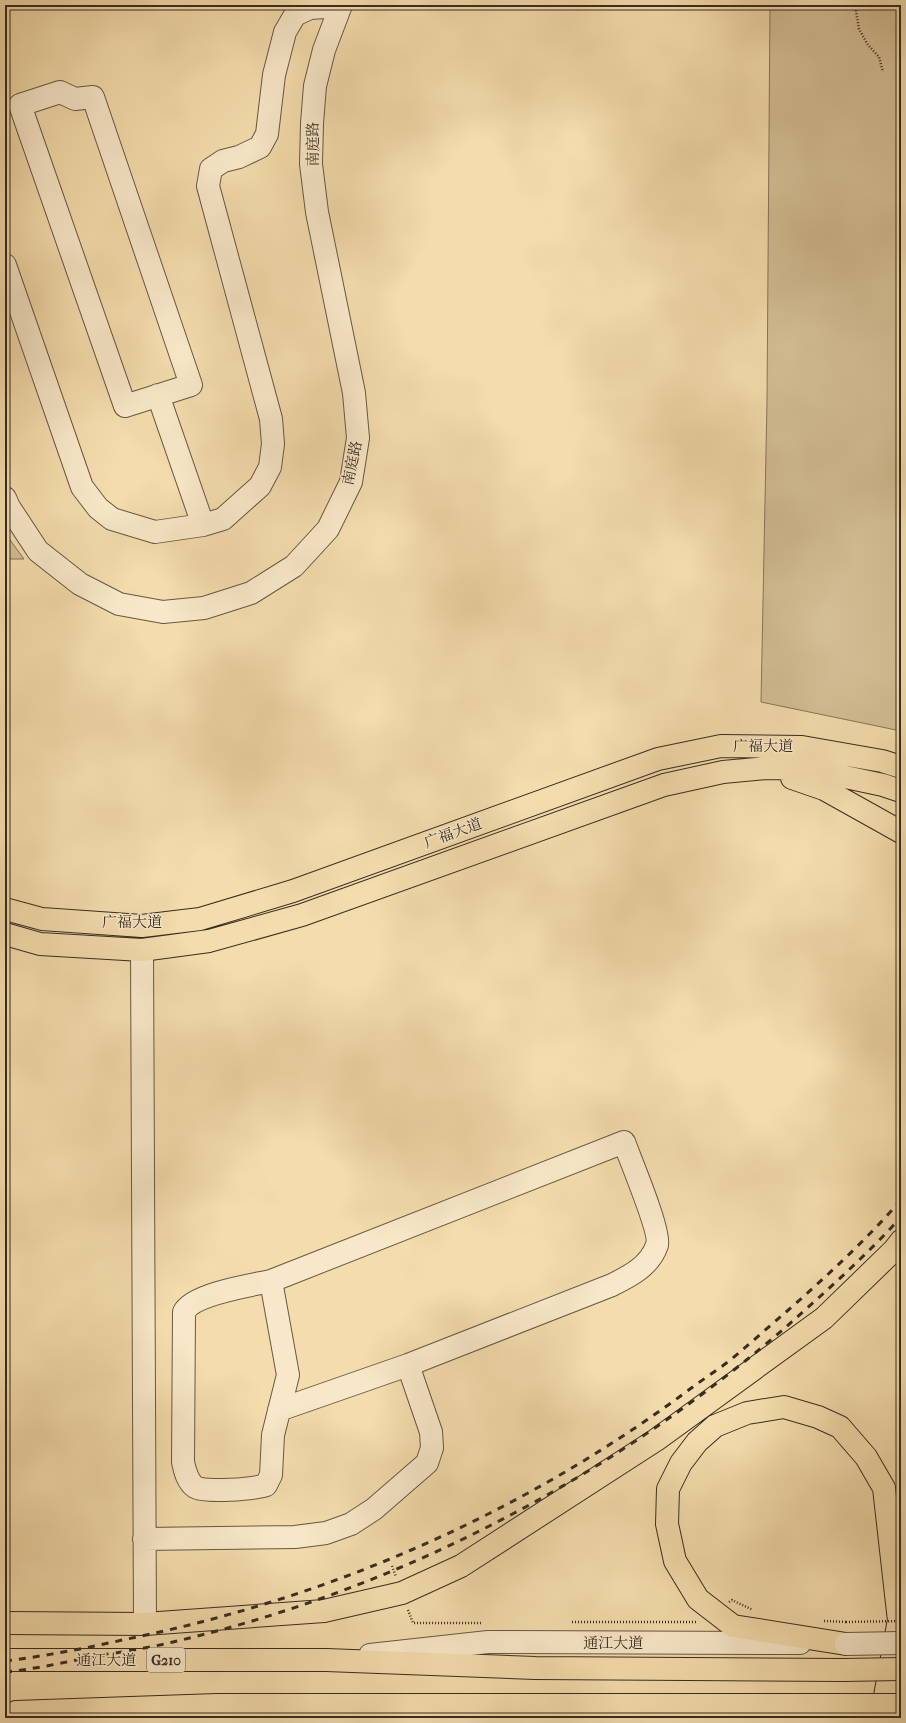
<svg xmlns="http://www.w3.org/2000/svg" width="906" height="1723" font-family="'IM FELL French Canon','Noto Serif SC',serif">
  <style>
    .green { fill: #d4be95; stroke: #86755c }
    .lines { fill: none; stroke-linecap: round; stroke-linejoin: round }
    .minor-casing { stroke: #665844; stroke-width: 24 }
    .major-casing { stroke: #372c22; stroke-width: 24 }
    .highway-casing { stroke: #372c22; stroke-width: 24 }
    .path { stroke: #372c22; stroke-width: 2.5; stroke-dasharray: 1 2; stroke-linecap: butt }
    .minor { stroke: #f8e8c9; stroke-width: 22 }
    .major { stroke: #f4dcac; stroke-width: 22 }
    .highway { stroke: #f4dcac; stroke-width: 22 }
    .rail { stroke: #372c22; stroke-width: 3; stroke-dasharray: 7 7; stroke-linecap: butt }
    .minor-bridge-casing { stroke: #665844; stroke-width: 24; stroke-linecap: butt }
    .major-bridge-casing { stroke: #372c22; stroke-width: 24; stroke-linecap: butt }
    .path-bridge { stroke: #372c22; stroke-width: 2.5; stroke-dasharray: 1 2; stroke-linecap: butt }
    .minor-bridge { stroke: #f8e8c9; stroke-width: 22 }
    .major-bridge { stroke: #f4dcac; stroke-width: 22 }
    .labels { text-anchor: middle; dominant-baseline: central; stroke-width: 3; stroke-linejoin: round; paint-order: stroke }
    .shield { fill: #f8e8c9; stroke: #716454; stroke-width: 1 }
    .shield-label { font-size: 14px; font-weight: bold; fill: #372c22 }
    .street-label { font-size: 15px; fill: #372c22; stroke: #f8e8c9 }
  </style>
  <rect width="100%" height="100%" fill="#f4dcac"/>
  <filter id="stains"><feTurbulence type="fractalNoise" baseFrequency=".005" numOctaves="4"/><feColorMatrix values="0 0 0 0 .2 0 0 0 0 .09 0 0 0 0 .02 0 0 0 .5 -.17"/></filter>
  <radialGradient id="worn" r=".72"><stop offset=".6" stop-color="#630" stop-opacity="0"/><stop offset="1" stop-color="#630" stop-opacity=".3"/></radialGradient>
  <!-- green -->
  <path class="green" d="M770 5H901V731L761 702 767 401Z
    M5 533 24 559H5Z"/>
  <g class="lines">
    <defs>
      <path id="minor" d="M60 92 75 99 93 97 191 385 125 406 20 105Z
        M5 265 82 487 98 508 112 519 155 532 203 525 223 519 260 486 270 467 273 444 271 419 208 186 211 169 223 161 239 157 260 147 267 134 274 75 285 32 295 15 310 8 341 6
        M158 395 203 525
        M5 498 9 507 38 551 80 584 119 604 163 612 204 608 251 593 294 566 328 529 351 482 358 438 354 393 317 212 311 164 312 123 315 86 324 50 341 5
        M142 950 145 1624
        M271 1281 624 1142C630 1159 661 1232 657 1245 650 1266 630 1276 612 1285L408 1365 279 1410
        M271 1281 288 1375 273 1435 271 1475 266 1485C254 1489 205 1493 195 1487 187 1481 185 1471 183 1462L184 1312C193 1294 252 1285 271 1281Z
        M144 1539 295 1537 326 1533 351 1524 374 1509 427 1463 432 1448 431 1432 408 1365
        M370 1655 488 1642 800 1643"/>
      <path id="major" d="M792 778 824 789 901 832
        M5 909 42 919 142 926 200 919 293 891 658 759 721 746 802 747 882 761 901 767
        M5 934 40 944 142 950 209 941 302 915 664 785 723 772 767 768 808 769 883 785 901 791
        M5 1623 145 1624 324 1611 402 1593 461 1566 656 1440 824 1318 894 1250 901 1241
        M846 1644 733 1626 698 1599 675 1561 667 1524 668 1489 681 1463 697 1442 715 1426 747 1413 784 1407 818 1417 840 1427 866 1457 884 1488 899 1621
        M326 1660 535 1668 843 1670
        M16 1712 217 1705H856
        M881 1718 898 1625"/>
      <path id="highway" d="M5 1660H326
        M5 1715 38 1718"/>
    </defs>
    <!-- minor casing -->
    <use href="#minor" class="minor-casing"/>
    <!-- major casing -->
    <use href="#major" class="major-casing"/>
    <!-- highway casing -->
    <use href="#highway" class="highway-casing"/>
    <!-- path -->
    <path class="path" d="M859 5 856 11 859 29 868 45 879 57 883 72
      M392 1566 396 1577
      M729 1602 732 1600 753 1610
      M408 1610 413 1623H481
      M824 1621 846 1622
      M572 1622H697"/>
    <!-- minor -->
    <use href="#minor" class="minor"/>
    <!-- major -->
    <use href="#major" class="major"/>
    <!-- highway -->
    <use href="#highway" class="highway"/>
    <!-- rail -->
    <path class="rail" d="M5 1661C46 1656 87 1648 127 1639 330 1598 524 1513 690 1389 706 1377 724 1366 740 1352 755 1339 771 1325 786 1312 826 1277 866 1240 901 1200
      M5 1672C36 1669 66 1662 96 1656 122 1652 148 1648 173 1642 397 1590 611 1478 786 1327 824 1293 867 1255 901 1217"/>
    <defs>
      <path id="minor-bridge" d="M846 1644 901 1643"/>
      <path id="major-bridge" d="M843 1670 901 1669
        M856 1705H901"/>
    </defs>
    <!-- minor-bridge casing -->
    <use href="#minor-bridge" class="minor-bridge-casing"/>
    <!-- major-bridge casing -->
    <use href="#major-bridge" class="major-bridge-casing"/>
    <!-- path-bridge -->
    <path class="path-bridge" d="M846 1622 901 1621"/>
    <!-- minor-bridge -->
    <use href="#minor-bridge" class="minor-bridge"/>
    <!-- major-bridge -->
    <use href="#major-bridge" class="major-bridge"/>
  </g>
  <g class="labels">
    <!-- shield labels -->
    <rect class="shield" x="147" y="1648" width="38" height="24" rx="3"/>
    <g class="shield-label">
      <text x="166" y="1660">G210</text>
    </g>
    <!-- street labels -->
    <g class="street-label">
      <text transform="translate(313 144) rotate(-90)">南庭路</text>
      <text transform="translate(352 463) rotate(-78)">南庭路</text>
      <text x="763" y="746">广福大道</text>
      <text transform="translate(453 833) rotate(-20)">广福大道</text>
      <text x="132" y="922">广福大道</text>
      <text x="613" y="1643">通江大道</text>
      <text x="106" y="1660">通江大道</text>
    </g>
  </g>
  <!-- margin -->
  <rect width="906" height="1723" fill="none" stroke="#f4dcac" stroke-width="20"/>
  <rect x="6" y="6" width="894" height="1711" fill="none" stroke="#372c22" stroke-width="2"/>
  <rect x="10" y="10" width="886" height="1703" fill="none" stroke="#372c22"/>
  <rect width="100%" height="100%" filter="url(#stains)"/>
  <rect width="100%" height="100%" fill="url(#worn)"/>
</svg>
